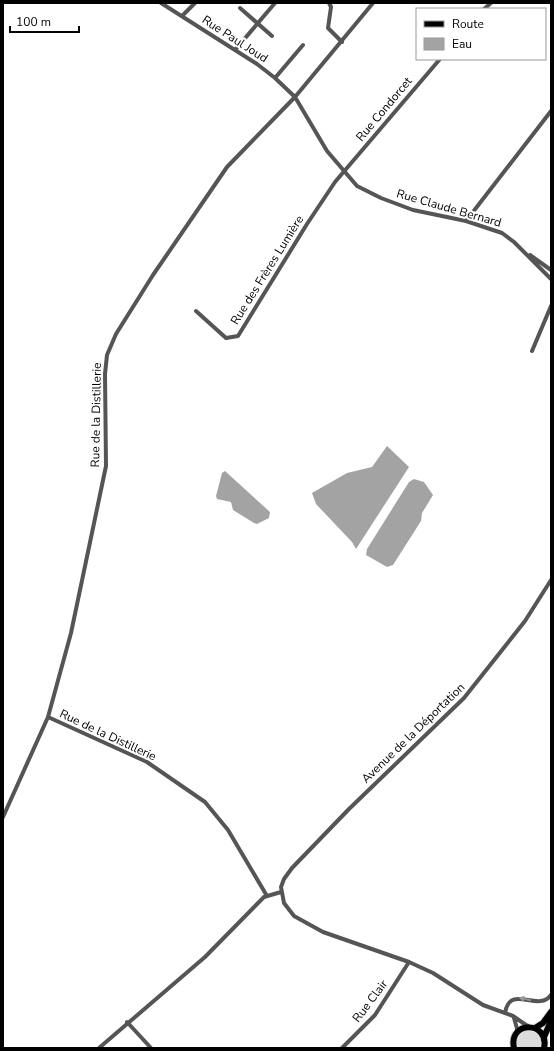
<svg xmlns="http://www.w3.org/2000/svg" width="554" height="1051" font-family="'Nunito Sans',sans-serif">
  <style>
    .green { fill: #dcdcdc }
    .water { fill: #a3a3a3 }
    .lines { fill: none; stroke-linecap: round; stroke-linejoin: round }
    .primary-casing { stroke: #dbdbdb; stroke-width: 8 }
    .minor { stroke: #555; stroke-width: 4 }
    .primary { stroke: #000; stroke-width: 6 }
    .oneway { fill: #999 }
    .labels { text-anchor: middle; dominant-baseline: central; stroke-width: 4; stroke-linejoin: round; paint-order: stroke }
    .street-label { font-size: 12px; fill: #000; stroke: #fff }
  </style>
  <rect width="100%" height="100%" fill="#fff"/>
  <!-- green -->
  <path class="green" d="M529 1030 539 1035 541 1040 540 1048H518C515 1039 520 1032 529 1030Z"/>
  <!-- water -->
  <path class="water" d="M387 446 409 467 356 549 352 542 316 504 312 493 347 473 372 467Z
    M225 471 270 512 269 518 257 524 254 523 233 510 231 502 217 499 216 496 222 473Z
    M414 479 424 482 433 495 422 513 421 521 393 565 387 567 366 555 367 549 409 482Z"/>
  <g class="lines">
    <defs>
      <path id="primary" d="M535 1028 543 1023 551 1012
        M544 1037 551 1021
        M514 1048C508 1020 550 1021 544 1048"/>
    </defs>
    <!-- primary casing -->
    <use href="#primary" class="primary-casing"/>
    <!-- minor -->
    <path class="minor" d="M161 3 257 64 275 78 295 97 327 151 357 186 381 198 413 210 466 221 502 233 514 242 551 279
      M329 3 331 7 328 28 342 42
      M240 8 272 36
      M484 9 491 3
      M182 16 195 3
      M235 50 275 3
      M275 78 303 45
      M466 221 551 111
      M530 255 551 270
      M196 311 226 338 238 336 307 224 335 182 440 59
      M532 351 551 306
      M48 717 147 762 205 802 228 830 267 896
      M3 817 48 717 71 633 106 466 105 374 107 355 116 334 153 275 227 167 295 97 373 3
      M505 1013C510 983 538 1013 551 995
      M514 1018 518 1032
      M127 1022 151 1048
      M529 1027 513 1016 483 1005 433 973 409 962 323 932 294 916 284 903 281 887 284 879 292 868 349 809 464 698 525 621 551 580
      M99 1048 205 957 264 897 281 892
      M342 1048 375 1015 409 962"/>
    <!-- primary -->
    <use href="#primary" class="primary"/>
  </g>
  <!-- one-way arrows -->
  <defs><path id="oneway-solid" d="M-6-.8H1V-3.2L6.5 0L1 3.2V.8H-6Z"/></defs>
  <use class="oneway" href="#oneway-solid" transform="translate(525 999) rotate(-167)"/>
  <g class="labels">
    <!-- street labels -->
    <g class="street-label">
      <text transform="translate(235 39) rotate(33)">Rue Paul Joud</text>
      <text transform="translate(384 109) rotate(-50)">Rue Condorcet</text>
      <text transform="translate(449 208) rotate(16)">Rue Claude Bernard</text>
      <text transform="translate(267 270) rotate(-58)">Rue des Frères Lumière</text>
      <text transform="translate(96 415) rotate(-89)">Rue de la Distillerie</text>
      <text transform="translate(413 733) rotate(-44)">Avenue de la Déportation</text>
      <text transform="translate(108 735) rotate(25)">Rue de la Distillerie</text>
      <text transform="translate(370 1001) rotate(-53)">Rue Clair</text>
    </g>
  </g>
  <!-- border -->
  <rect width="554" height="1051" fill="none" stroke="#000000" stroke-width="8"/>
  <!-- legend -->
  <rect x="416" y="8" width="130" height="52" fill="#ffffff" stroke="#999999"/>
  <rect x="424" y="21" width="20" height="6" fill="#000000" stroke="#999999"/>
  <text x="452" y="28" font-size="12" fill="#000000">Route</text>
  <rect x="424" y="38" width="20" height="12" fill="#a3a3a3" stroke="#999999"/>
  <text x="452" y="48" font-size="12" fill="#000000">Eau</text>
  <!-- scale -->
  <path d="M10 26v6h69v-6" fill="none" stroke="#000000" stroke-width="2"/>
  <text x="16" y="26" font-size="12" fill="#000000" stroke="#ffffff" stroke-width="3" paint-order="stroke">100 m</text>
</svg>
